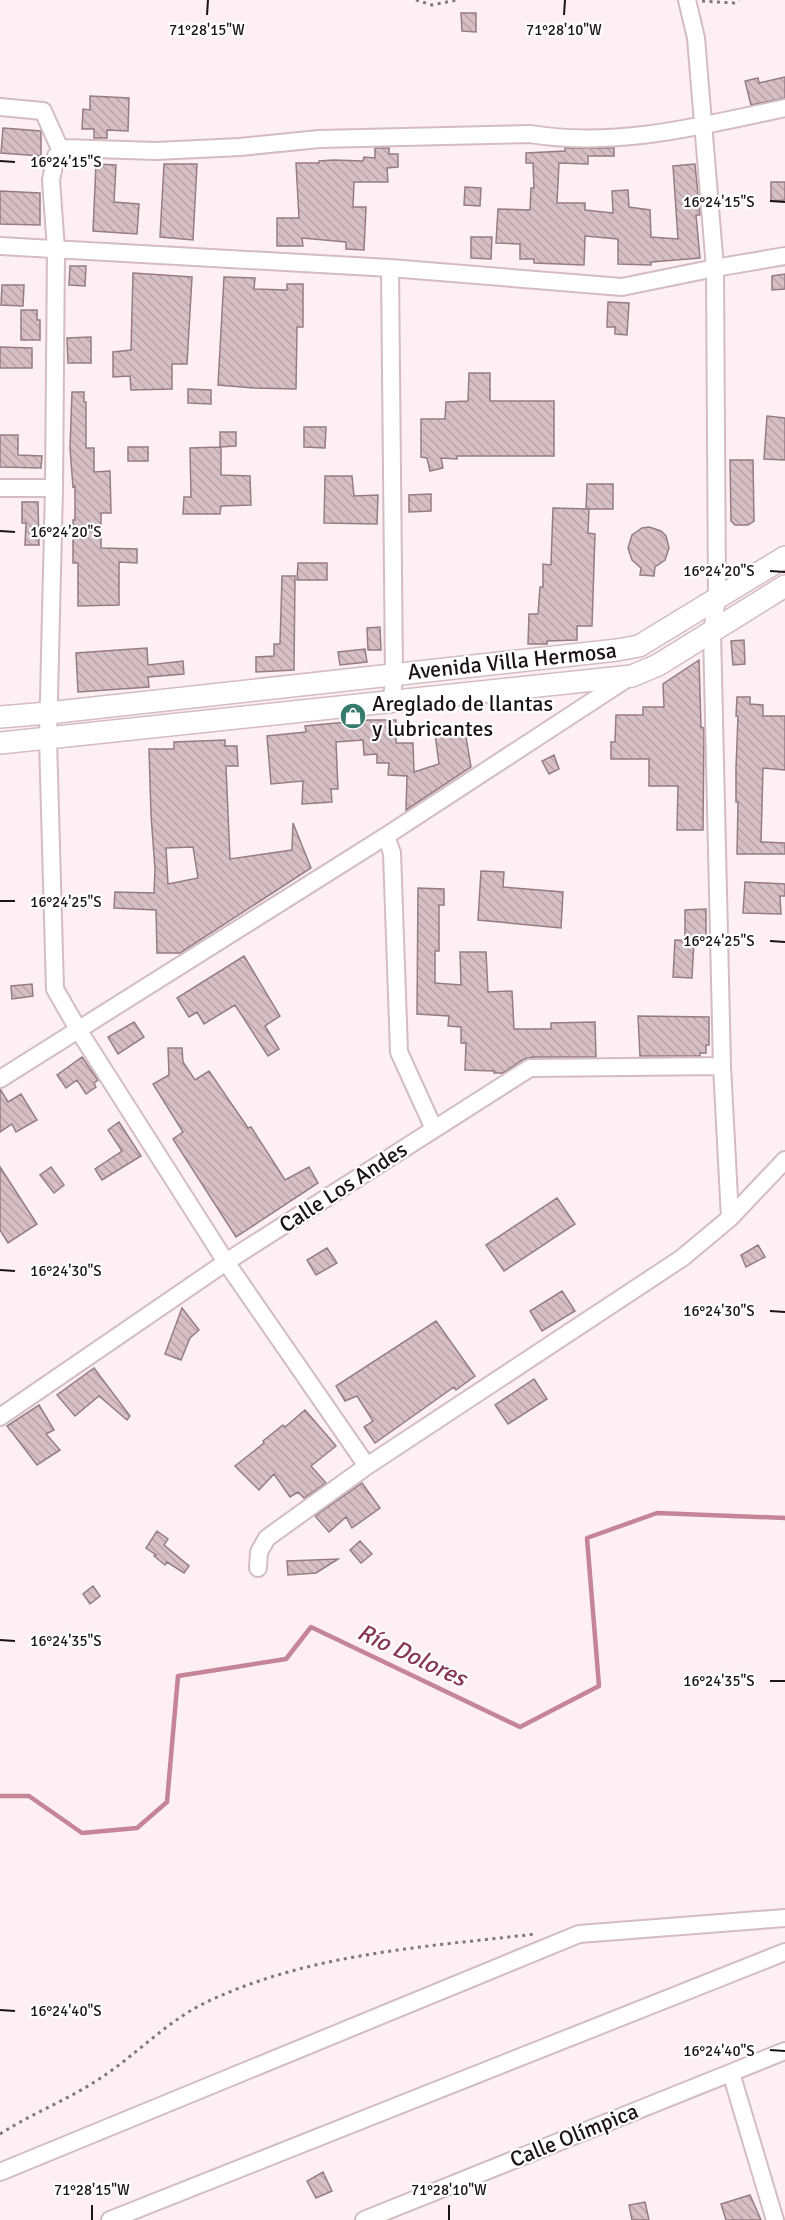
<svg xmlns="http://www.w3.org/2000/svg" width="785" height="2220" font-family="Signika,sans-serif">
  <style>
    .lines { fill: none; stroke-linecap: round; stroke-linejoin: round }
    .stream { stroke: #c68499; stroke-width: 4.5 }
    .building { fill: url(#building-back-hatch); stroke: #947e84; stroke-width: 1.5; fill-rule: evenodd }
    .minor-casing { stroke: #d3bcc2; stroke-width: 20 }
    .tertiary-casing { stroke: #d3bcc2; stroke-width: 24 }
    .path { stroke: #81767a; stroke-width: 3; stroke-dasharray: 3 4.5; stroke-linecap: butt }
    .minor { stroke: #fff; stroke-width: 16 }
    .tertiary { stroke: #fff; stroke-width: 21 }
    .ticks { fill: none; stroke: #1b1316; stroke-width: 2 }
    .labels { text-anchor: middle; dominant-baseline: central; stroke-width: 4.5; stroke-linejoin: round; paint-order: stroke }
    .street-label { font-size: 22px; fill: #1b1316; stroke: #fff }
    .poi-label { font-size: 22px; fill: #1b1316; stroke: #fff; text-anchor: start }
    .water-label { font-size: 24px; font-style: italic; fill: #883755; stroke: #fff }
    .ticks-label { font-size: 15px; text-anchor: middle; fill: #1b1316; stroke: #fff; stroke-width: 4.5; stroke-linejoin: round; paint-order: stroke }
  </style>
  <defs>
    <pattern id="building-back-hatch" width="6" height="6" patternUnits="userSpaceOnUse" patternTransform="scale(1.5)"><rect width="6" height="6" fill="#d6bfc5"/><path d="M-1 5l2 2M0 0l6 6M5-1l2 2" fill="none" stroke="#b7a3a8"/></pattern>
  </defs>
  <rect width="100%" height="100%" fill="#fdeff3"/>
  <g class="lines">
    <!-- stream -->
    <path class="stream" d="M0 1796H29L82 1833 137 1828 167 1802 178 1676 286 1659 311 1627 520 1727 599 1686 587 1538 657 1513 785 1518"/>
  </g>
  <!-- building -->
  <path class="building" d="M461 13H476V32L462 31Z
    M785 77V98L751 105 745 81 758 78 759 83Z
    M90 96 129 98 128 131 107 130V138H94V129H82L83 109 90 110Z
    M3 128 41 131V156L1 153Z
    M375 148H389V154H398V167L387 168 388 182H354L353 207H366L364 250 346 249V242L302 238 303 246H277V218H299L296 163H319V161L334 160 363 161 364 157 375 158Z
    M565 148H614V156H588V164L559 163 557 203H585V210L613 213 612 191 628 190 629 207 650 210 651 237 678 239 673 166 695 164 700 215H696L700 258 651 262V265L618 264V239L585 236 584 265 534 263V259H520V244L496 243 498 209 530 210 531 188H534L533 163H526V153L565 151Z
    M96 164 116 165 114 202 139 204 137 234 93 231Z
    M164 164H197L193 240 160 237Z
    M771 182H785V200L771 201Z
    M465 187 481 188 480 206 464 205Z
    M0 191 40 193V225L0 224Z
    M471 237H492L491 259 471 258Z
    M70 266H86L85 286 69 285Z
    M133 273 192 277 187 364H172V389L131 390 130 376 113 377V352L131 350Z
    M785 274V289L772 290V276Z
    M224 277 255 278 254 289 287 290V284H303V327H297L296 389 254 388 218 385Z
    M2 285H24L23 306 1 305Z
    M608 302 629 303 627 335 615 334V327H607Z
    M21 310H37V320H40V340H21Z
    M91 337V363H68L67 338Z
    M0 347 32 348V368H0Z
    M469 373H490V401H554V456H457V459L441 458 443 468 430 471 427 458 421 457V419H445L446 402 468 401Z
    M188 389 211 390V404L188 403Z
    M72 392H84V402H86V448H94V472L110 471 111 513H101V548L137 549V563L119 562V605L78 606V563H73V520H75V486L73 487 70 448Z
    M767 416 785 418V460L764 459Z
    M304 427H326L325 448 304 447Z
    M220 432H236V446L220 447Z
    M0 435H18V455L42 456 41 468 0 467Z
    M128 447H148V461H128Z
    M221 447V475L250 476 251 505 221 506 220 514H183L184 497H191L190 448Z
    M730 460H753L754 521 748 525H735L731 521Z
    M325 476H352L354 496 378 495 377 524 324 523Z
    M587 484H613V509H586Z
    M431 494V511L409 512V495Z
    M22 502H38L39 545H25L26 523H22Z
    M553 508 589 509 588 533 595 534 592 626H577V640L547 641V644H528L529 614H538L540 587H543V564L551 565Z
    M649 527 661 531 666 536 669 548 665 560 655 567 654 576 640 575 641 568 632 560 628 548 632 535 642 528Z
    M298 563H327V580H297Z
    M282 576H295L294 670 256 672V657L274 656V644H280Z
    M380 627 381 650H368L367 628Z
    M744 640 745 664 733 665 731 641Z
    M147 648 148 665 183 661 184 674 148 677 149 687 78 692 76 653Z
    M365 649 367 662 340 665 338 652Z
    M699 660 701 727 704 728 703 830H677L678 786H649V759H611V742H615L616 715H643V707H664L663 684Z
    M737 697H750V704L763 705V716H785V770L763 768 761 842 785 843V854H737L738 802H736V768L738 716H736Z
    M369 720H396V743H413L414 772 439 764 435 734 465 731 471 767 406 810 407 776 388 775 389 763H377V754L364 755 363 740 336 742 338 789H331L332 802 302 804 303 781 271 784 267 736 306 732 305 726Z
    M225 740V746H237L238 766H226L230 859 292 850 293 823 311 868 180 953H157L156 910 114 908 115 892 154 893 155 869 151 815 149 749H174V742ZM193 847 198 878 168 884 166 848Z
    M554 755 559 769 549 774 542 761Z
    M481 871 504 872 503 887 563 892 561 928 478 920Z
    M745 882 785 884V896H780L781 914 743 913Z
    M418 888 444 889V905H439V951H435V983L461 985 460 952H486L488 992 512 991 514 1029H551V1023L595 1022 596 1057H533L524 1059 503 1073H494V1071L465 1070 466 1043H461V1027L448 1026 449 1016 417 1014Z
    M706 909V937L685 938V910Z
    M675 940 694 941 692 978 673 977Z
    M244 956 280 1016 265 1026 279 1049 268 1056 235 1005 204 1024 197 1012 189 1017 177 998Z
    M32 984 33 996 12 999 11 986Z
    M638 1016 709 1017V1045H706V1053H700V1056H640Z
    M134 1022 144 1037 118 1054 108 1037Z
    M168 1048H182L183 1062 195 1080 209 1071 248 1128 251 1127 285 1180 309 1167 318 1183 236 1237 173 1139 183 1132 153 1084 169 1075Z
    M82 1057 98 1080 94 1083 96 1087 86 1094 77 1080 66 1088 57 1075Z
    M0 1089 8 1102 21 1094 37 1120 16 1132 12 1124 0 1132Z
    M119 1122 141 1156 102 1180 95 1169 122 1151 108 1130Z
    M0 1167 37 1224 8 1243 0 1230Z
    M51 1167 64 1185 54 1193 40 1175Z
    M557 1198 575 1224 504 1271 486 1245Z
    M758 1245 765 1257 746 1267 741 1255Z
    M327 1248 337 1263 316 1275 307 1260Z
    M562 1291 575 1311 542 1331 530 1311Z
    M182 1308 199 1330 190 1338 181 1360 165 1354Z
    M436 1321 475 1376 456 1390 454 1387 375 1443 364 1427 373 1421 357 1396 345 1401 336 1386Z
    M94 1368 130 1416 127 1420 99 1396 75 1416 57 1395Z
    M534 1379 547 1399 508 1424 495 1405Z
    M39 1405 54 1430 46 1434 60 1450 37 1465 7 1426Z
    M305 1410 336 1446 311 1466 326 1483 304 1498 298 1492 290 1497 274 1474 259 1490 235 1466 264 1443 263 1441 283 1425 285 1427Z
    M362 1483 380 1508 352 1528 346 1517 329 1532 315 1516Z
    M157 1531 168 1539 164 1545 189 1566 184 1573 167 1562 165 1565 154 1556 156 1555 146 1548Z
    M360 1541 372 1554 361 1563 350 1550Z
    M338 1559 316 1573 288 1575 287 1561Z
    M93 1586 100 1596 90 1604 83 1594Z
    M323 2172 332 2191 316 2198 307 2181Z
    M750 2195 761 2220H726L721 2204Z
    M645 2202 649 2220H632L629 2205Z"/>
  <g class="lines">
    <defs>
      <path id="minor" d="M687 0 696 38 715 268 717 599 712 632 722 1066 730 1218
        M0 107 43 111 61 151
        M0 246 390 268 622 287 715 268 785 256
        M390 268 394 675 392 701
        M0 488H54
        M386 836 392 853 399 1052 434 1129
        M0 1079 386 836 631 676
        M0 1417 226 1262 530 1068 722 1066
        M367 1466 226 1262 79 1031 55 989 48 739 54 488 56 249 51 180 56 156 64 148 156 151 240 147 319 139 530 134C615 148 702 126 785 108
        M258 1568 259 1552 267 1538 367 1466 682 1258 730 1218 785 1160
        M731 2073 775 2220
        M0 2172 579 1934 785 1918
        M110 2220 785 1952
        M364 2220 785 2051"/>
      <path id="tertiary" d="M0 717 48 713 617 650 639 646 785 557
        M0 743 632 676 658 665 785 586"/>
    </defs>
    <!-- minor casing -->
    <use href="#minor" class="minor-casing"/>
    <!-- tertiary casing -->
    <use href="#tertiary" class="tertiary-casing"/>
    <!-- path -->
    <path class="path" d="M416 0 432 5 457 0
      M702 1 734 3 739 0
      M0 2134C31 2114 65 2101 96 2081 136 2056 168 2019 211 2000 313 1953 425 1947 535 1934"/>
    <!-- minor -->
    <use href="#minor" class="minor"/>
    <!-- tertiary -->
    <use href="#tertiary" class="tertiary"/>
  </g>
  <!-- ticks -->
  <path class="ticks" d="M207 15 208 0M564 15 565 0M0 161 15 162M770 201 785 202M0 531 15 532M770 571 785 572M0 901H15M770 941 785 942M0 1270 15 1271M770 1311 785 1312M0 1640 15 1641M770 1681H785M0 2010 15 2011M770 2050 785 2051M92 2220V2205M449 2220V2205"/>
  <!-- icons -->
  <defs>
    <symbol id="shop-disc" viewBox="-11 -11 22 22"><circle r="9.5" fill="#367a6d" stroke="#fff"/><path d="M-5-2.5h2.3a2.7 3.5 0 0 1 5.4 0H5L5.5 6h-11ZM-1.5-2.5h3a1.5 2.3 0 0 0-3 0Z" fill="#fff"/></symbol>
  </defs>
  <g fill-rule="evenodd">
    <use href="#shop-disc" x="338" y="701" width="30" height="30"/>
  </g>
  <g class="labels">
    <!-- street labels -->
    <g class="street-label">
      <text transform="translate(512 661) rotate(-6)">Avenida Villa Hermosa</text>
      <text transform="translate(343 1187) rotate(-33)">Calle Los Andes</text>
      <text transform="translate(574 2135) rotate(-22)">Calle Olímpica</text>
    </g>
    <!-- poi labels -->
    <g class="poi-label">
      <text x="372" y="703">Areglado de llantas<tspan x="372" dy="25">y lubricantes</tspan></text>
    </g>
    <!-- water labels -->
    <g class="water-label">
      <text transform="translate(412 1655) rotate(25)">Río Dolores</text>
    </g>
  </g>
  <g class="ticks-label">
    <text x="207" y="35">71°28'15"W</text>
    <text x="564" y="35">71°28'10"W</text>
    <text x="66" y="167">16°24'15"S</text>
    <text x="719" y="207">16°24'15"S</text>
    <text x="66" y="537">16°24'20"S</text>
    <text x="719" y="576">16°24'20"S</text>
    <text x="66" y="907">16°24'25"S</text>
    <text x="719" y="946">16°24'25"S</text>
    <text x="66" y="1276">16°24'30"S</text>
    <text x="719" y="1316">16°24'30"S</text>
    <text x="66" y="1646">16°24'35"S</text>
    <text x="719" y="1686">16°24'35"S</text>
    <text x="66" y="2016">16°24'40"S</text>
    <text x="719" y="2056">16°24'40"S</text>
    <text x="92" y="2195">71°28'15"W</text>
    <text x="449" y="2195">71°28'10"W</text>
  </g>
</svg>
